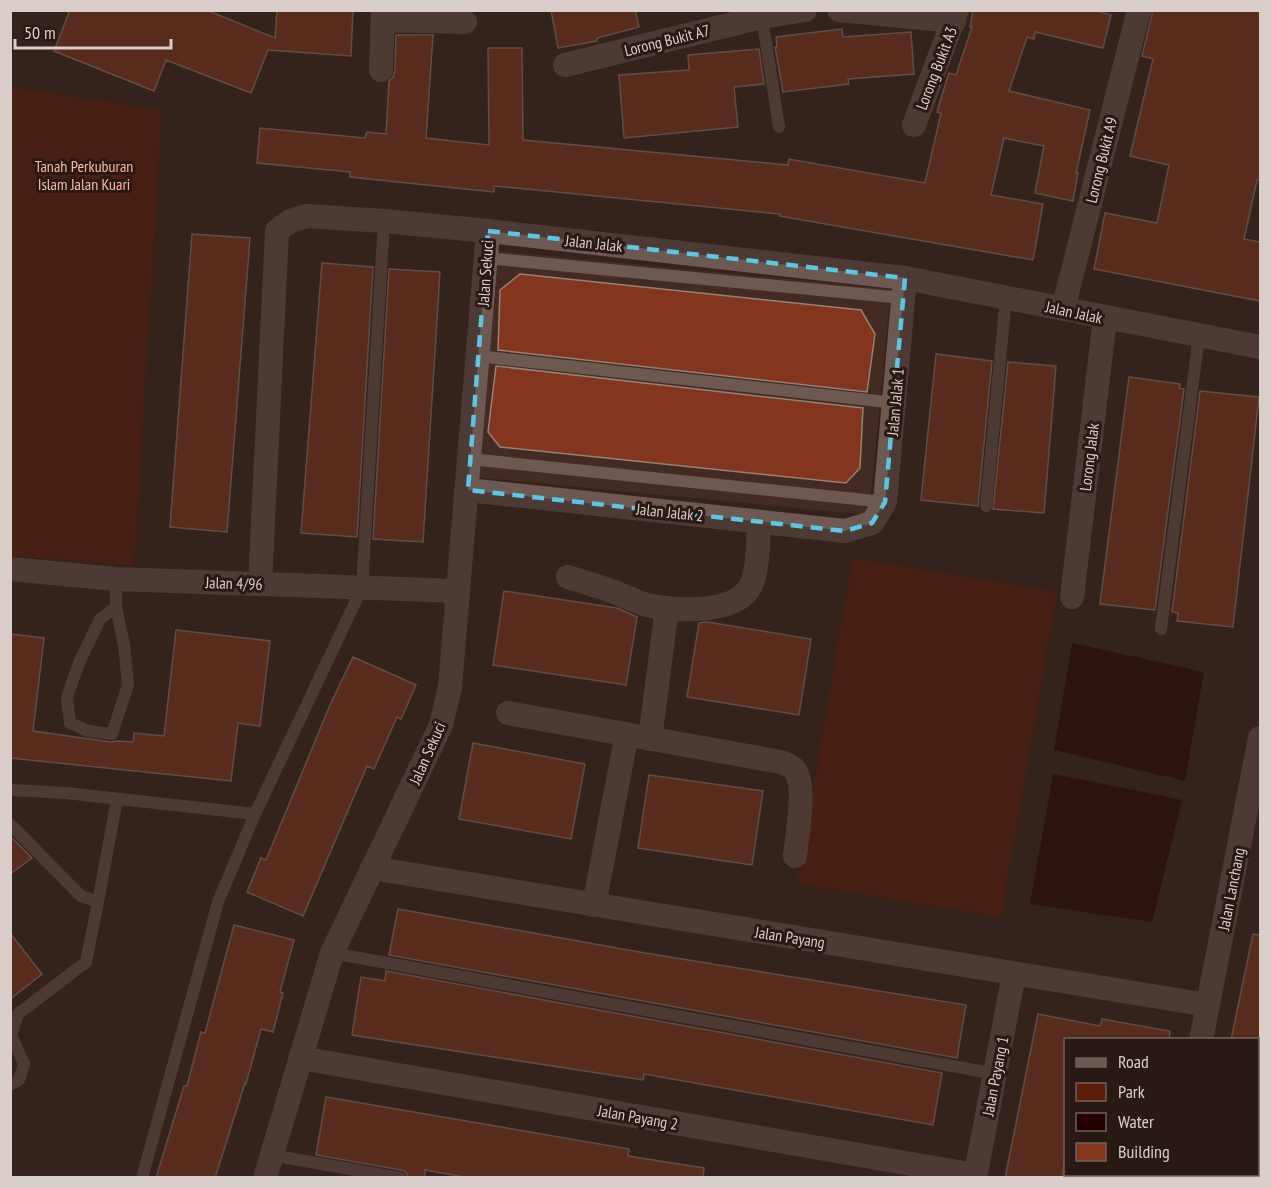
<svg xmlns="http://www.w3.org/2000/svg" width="1271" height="1188" font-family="'PT Sans Narrow',sans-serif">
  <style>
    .built { fill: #432b24 }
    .green { fill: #5d1c07 }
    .water { fill: #250000 }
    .building { fill: #84351d; stroke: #97817a; stroke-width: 1.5 }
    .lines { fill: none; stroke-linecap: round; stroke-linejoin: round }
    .service { stroke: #6d5852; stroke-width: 12 }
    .minor { stroke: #6d5852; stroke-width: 24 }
    .marked { fill: none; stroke: #59c8e5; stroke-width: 4.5; stroke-dasharray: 12 8; stroke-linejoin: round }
    .labels { text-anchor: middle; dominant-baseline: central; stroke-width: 6; stroke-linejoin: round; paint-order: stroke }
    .street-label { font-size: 16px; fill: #dacecb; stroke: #291914 }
    .park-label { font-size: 16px; fill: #feb8a3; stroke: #291914 }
  </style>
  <rect width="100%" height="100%" fill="#34221d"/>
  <!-- built -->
  <path class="built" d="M498 251 891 289 869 515 475 477Z"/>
  <!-- green -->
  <path class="green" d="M11 87 162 110 134 565 11 556Z
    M853 558 1057 592 1001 917 797 883Z"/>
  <!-- water -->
  <path class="water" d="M1072 643 1204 672 1185 781 1054 750Z
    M1053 774 1182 800 1152 922 1030 904Z"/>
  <!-- building -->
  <path class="building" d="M70 10H206L275 38 277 10H353L351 56 268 50 251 93 166 60 154 91 54 51Z
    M551 10H635L639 27 597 38V41L558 48Z
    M973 10H1093L1111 15 1103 48 1035 32 1034 39 1027 37 1009 91 1090 110 1076 173H1078L1073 201 1035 193 1044 146 1004 138 991 195 1043 204 1033 260 779 216 780 214 494 186V192L350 177V172L257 163 260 128 365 138 367 132 386 134 389 81 393 77 395 70 396 35H433L426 138 489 145 488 48H522L523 140 788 165 789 159 925 183 941 113 937 112 949 73 956 75 972 27H970Z
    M1153 10H1260V180H1257L1244 239 1260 242V301L1094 269 1105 213 1157 223 1169 165 1130 156 1153 59 1142 56Z
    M842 29 843 37 911 32 914 74 848 79 849 84 783 92 775 47H777L776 37Z
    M759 49 764 84 734 87 738 127 624 138 619 75 689 70 688 55Z
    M192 234 250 238 227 532 170 527Z
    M322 263 373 267 357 537 301 533Z
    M389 269 440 272 423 542 373 539Z
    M520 274 861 310 875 334 867 392 498 350 500 290Z
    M936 354 992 361 978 506 921 500Z
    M1008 362 1056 366 1044 513 993 509Z
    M496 366 863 408 860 468 846 483 500 447 488 432Z
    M1129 377 1180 384 1179 388 1184 389 1155 610 1100 604Z
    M1200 391 1259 397 1233 627 1177 621 1178 613 1172 612Z
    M504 591 617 608 637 617 626 685 493 665Z
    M707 622 811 639 799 715 687 697 699 623Z
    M176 630 270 641 260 726 238 723 231 781 10 758V634L44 638 33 731 111 742 117 741 133 742 134 733 164 736Z
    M353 657 416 685 401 719 397 717 374 769 367 766 303 916 247 892 261 858 266 860 330 705Z
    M473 743 585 764 571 839 459 819Z
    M649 775 763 791 752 865 638 848Z
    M10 836 32 858 10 874Z
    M398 909 645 953 966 1005 957 1058 389 955Z
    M234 925 294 940 280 992 283 993 273 1032 261 1029 246 1084 245 1083 215 1178H156L184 1086H187L201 1032 205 1033Z
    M10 933 42 974 10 999Z
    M1253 934 1260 935V1040H1231Z
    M386 971 942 1073 933 1125 644 1074 643 1080 352 1035 361 977 385 981Z
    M1038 1014 1100 1026 1102 1019 1170 1031 1169 1040H1065V1159L1062 1178H1005Z
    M326 1097 629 1149 628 1156 704 1168 703 1178H470L425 1170V1178H408L406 1172 401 1170 316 1155Z"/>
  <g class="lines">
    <!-- service -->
    <path class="service" d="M762 17 779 127
      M486 258 903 298
      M478 356 895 403
      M470 459 885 502
      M986 506 1006 298
      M116 579V607L124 645 128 685 112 734 88 731 70 723 67 697 79 663 100 619 116 607
      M1161 629 1199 336
      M10 790 66 793 255 814
      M10 824 81 896 98 902 117 799
      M332 953 996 1074
      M10 1085 19 1080 24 1064 11 1035 18 1014 86 962 98 902
      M271 1155 400 1178
      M142 1178 218 902 255 814 362 588 384 221"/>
    <!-- minor -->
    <path class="minor" d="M839 10 954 21
      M383 20 465 22
      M565 65 762 17 805 10
      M381 70 383 10
      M914 125 957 10
      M1063 309 1139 10
      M468 490 845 531 872 523 885 502 905 278
      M10 569 116 579 458 591
      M568 577C584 582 601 587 617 593 627 597 636 602 647 605 673 611 731 614 748 590 759 575 758 540 759 522
      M260 584 277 231 290 221 307 216 384 221 488 231 905 278 1260 347
      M1072 597 1105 318
      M508 713 781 762C786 764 791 765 794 769 807 783 797 837 795 856
      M650 739 667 608
      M372 868 1208 1005
      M594 905 627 734
      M1201 1040 1260 738
      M300 1058 975 1175
      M265 1178 332 953 441 725 450 687 488 231
      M975 1178 1014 974
      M1173 1178 1174 1174"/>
  </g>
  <!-- marked area -->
  <path d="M0 0H1271V1188H0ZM488 231 905 278 885 502 872 523 845 531 468 490Z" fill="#34221d" fill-opacity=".55" fill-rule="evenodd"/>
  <path class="marked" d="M488 231 905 278 885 502 872 523 845 531 468 490Z"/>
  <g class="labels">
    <!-- street labels -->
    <g class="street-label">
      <text transform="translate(667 40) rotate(-14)">Lorong Bukit A7</text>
      <text transform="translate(936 68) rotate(-69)">Lorong Bukit A3</text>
      <text transform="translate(1101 160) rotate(-76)">Lorong Bukit A9</text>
      <text transform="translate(594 243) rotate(6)">Jalan Jalak</text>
      <text transform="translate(485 273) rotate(-86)">Jalan Sekuci</text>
      <text transform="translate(1074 312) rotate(12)">Jalan Jalak</text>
      <text transform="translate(895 402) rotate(-85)">Jalan Jalak 1</text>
      <text transform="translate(1089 457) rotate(-83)">Lorong Jalak</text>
      <text transform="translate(670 512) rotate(6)">Jalan Jalak 2</text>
      <text transform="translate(234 583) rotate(2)">Jalan 4/96</text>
      <text transform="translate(427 753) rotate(-66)">Jalan Sekuci</text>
      <text transform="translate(1231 889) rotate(-79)">Jalan Lanchang</text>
      <text transform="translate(790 937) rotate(9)">Jalan Payang</text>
      <text transform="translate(995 1076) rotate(-79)">Jalan Payang 1</text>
      <text transform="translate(638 1117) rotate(10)">Jalan Payang 2</text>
    </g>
    <!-- park labels -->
    <g class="park-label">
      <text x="84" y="166">Tanah Perkuburan<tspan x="84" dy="18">Islam Jalan Kuari</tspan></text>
    </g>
  </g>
  <!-- border -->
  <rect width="1271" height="1188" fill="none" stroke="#dacecb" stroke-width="24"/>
  <!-- legend -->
  <rect x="1064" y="1038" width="195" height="138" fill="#291914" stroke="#70615d" stroke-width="1.5"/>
  <rect x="1076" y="1058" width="30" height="9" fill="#6d5852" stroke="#70615d" stroke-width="1.5"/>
  <text x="1118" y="1068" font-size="18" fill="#dacecb">Road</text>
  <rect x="1076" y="1083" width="30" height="18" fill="#5d1c07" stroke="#70615d" stroke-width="1.5"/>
  <text x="1118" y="1098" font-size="18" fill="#dacecb">Park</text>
  <rect x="1076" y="1113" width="30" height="18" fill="#250000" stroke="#70615d" stroke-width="1.5"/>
  <text x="1118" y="1128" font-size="18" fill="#dacecb">Water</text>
  <rect x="1076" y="1143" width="30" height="18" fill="#84351d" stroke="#70615d" stroke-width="1.5"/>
  <text x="1118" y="1158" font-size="18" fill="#dacecb">Building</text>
  <!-- scale -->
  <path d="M15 39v9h156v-9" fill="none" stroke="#dacecb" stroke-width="3"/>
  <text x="24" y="39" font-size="18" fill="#dacecb" stroke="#291914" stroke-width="4.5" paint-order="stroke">50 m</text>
</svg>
